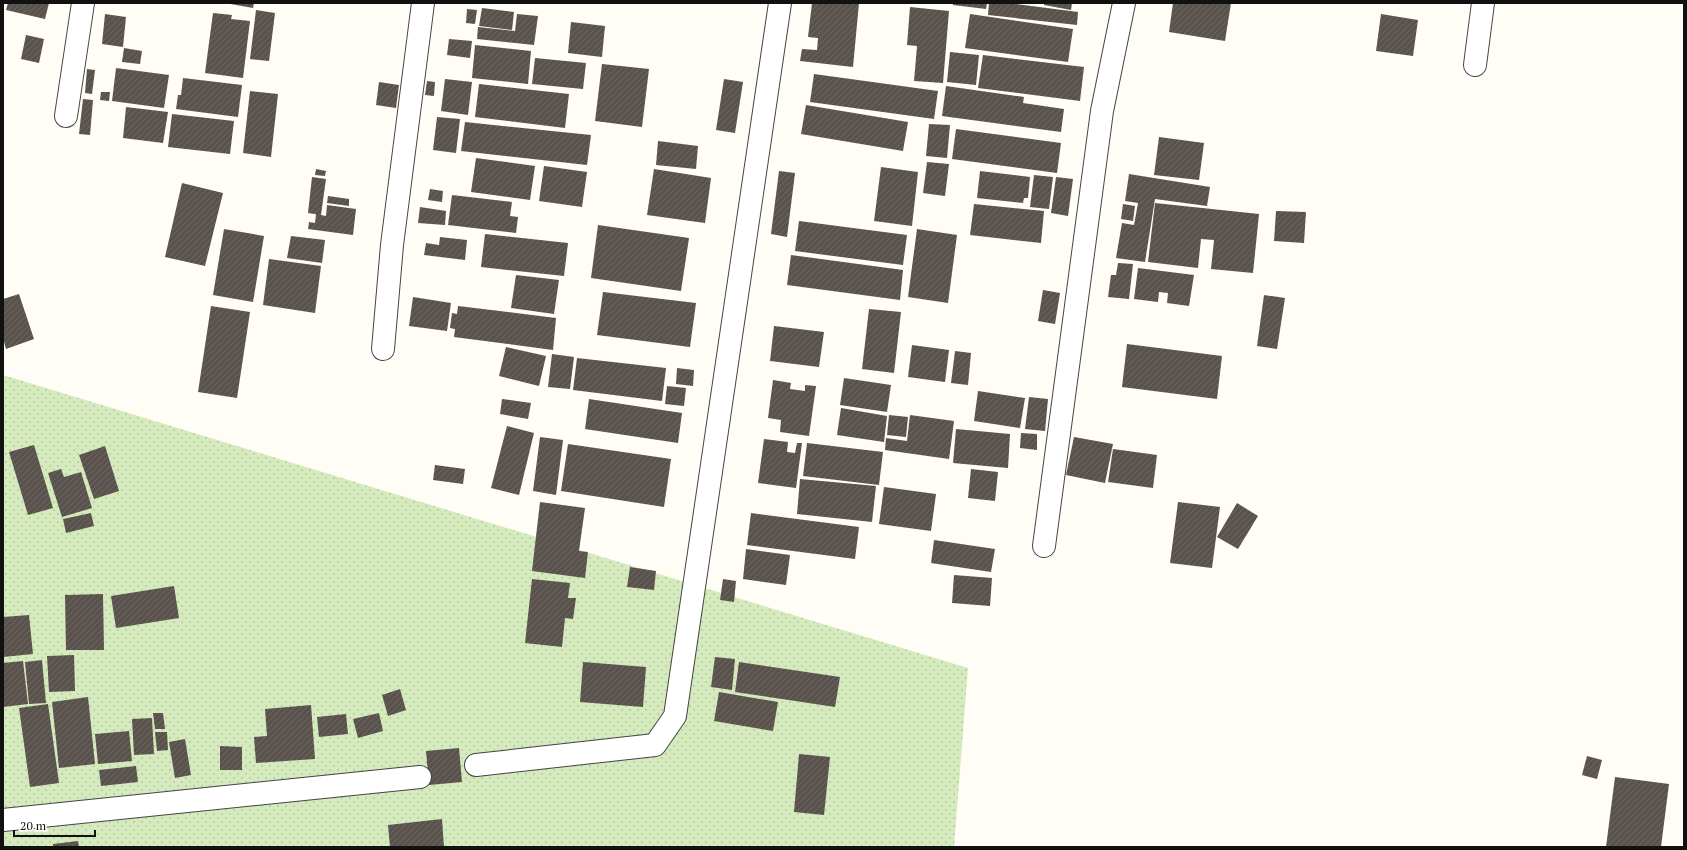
<svg xmlns="http://www.w3.org/2000/svg" width="1687" height="850" font-family="'PT Serif',serif">
  <style>
    .grass { fill: url(#grass-dots) }
    .building { fill: url(#building-hatch) }
    .lines { fill: none; stroke-linecap: round; stroke-linejoin: round }
    .street-casing { stroke: #444; stroke-width: 24 }
    .street { stroke: #fff; stroke-width: 22 }
  </style>
  <defs>
    <pattern id="grass-dots" width="8" height="8" patternUnits="userSpaceOnUse"><rect width="8" height="8" fill="#d5ebbd"/><path d="M2 2h.1M6 6h.1" fill="none" stroke="#b6c8a1" stroke-width="1.8" stroke-linecap="round"/></pattern>
    <pattern id="building-hatch" width="6" height="6" patternUnits="userSpaceOnUse"><rect width="6" height="6" fill="#5a524d"/><path d="M-1 1l2-2M0 6l6-6M5 7l2-2" fill="none" stroke="#6d6662"/></pattern>
  </defs>
  <rect width="100%" height="100%" fill="#fffdf5"/>
  <!-- grass -->
  <path class="grass" d="M3 375 968 668 954 847H3Z"/>
  <!-- building -->
  <path class="building" d="M8 3H49L45 19 6 10Z
    M225 3H254L253 8Z
    M812 3H859L853 67 800 61 802 49 817 50 818 38 808 37Z
    M953 3H987L986 9 953 5Z
    M989 3H1008L1078 12 1077 25 988 15Z
    M1044 3H1072L1071 10 1044 5Z
    M1173 3H1231L1225 41 1169 32Z
    M910 7 949 11 943 83 914 81 917 46 907 45Z
    M482 8 514 12 512 30 479 26Z
    M467 9 477 10 475 24 466 23Z
    M256 10 275 13 269 61 250 59Z
    M213 13 232 15 231 19 250 21 243 78 205 73Z
    M105 14 126 17 123 47 102 44Z
    M517 14 538 16 534 45 477 39 478 27 515 31Z
    M970 14 1073 29 1068 62 965 48Z
    M1381 14 1418 20 1413 56 1376 51Z
    M571 22 605 26 602 57 568 53Z
    M26 35 44 39 39 63 21 59Z
    M449 39 472 41 470 58 447 55Z
    M475 45 531 51 528 84 472 78Z
    M124 48 142 51 140 64 122 62Z
    M950 52 979 55 976 85 947 82Z
    M983 55 1084 67 1080 101 978 88Z
    M535 58 586 63 583 89 532 84Z
    M602 64 649 69 642 127 595 121Z
    M116 68 169 75 164 108 112 101Z
    M87 69 95 70 92 94 85 93Z
    M814 74 938 91 934 119 810 102Z
    M183 78 242 85 238 117 176 109 178 95H181Z
    M445 79 472 82 468 115 441 111Z
    M724 79 743 82 735 133 716 130Z
    M427 81 435 82 434 96 425 95Z
    M379 82 399 85 396 108 376 105Z
    M479 84 569 94 565 128 475 117Z
    M946 86 1024 97 1023 103 1064 109 1061 132 942 116Z
    M250 91 278 94 271 157 243 153Z
    M101 92H110L109 101 100 100Z
    M83 99 93 100 90 135 79 134Z
    M806 105 908 122 903 151 801 134Z
    M126 107 168 112 163 143 123 138Z
    M172 114 234 121 230 154 168 147Z
    M437 117 460 119 456 153 433 150Z
    M465 122 591 135 587 165 461 151Z
    M929 124 950 125 947 158 926 156Z
    M956 129 1061 143 1057 173 952 159Z
    M1159 137 1204 143 1199 180 1154 175Z
    M658 141 698 146 696 169 656 165Z
    M476 158 535 166 530 200 471 192Z
    M927 162 949 164 945 196 923 193Z
    M544 166 587 172 582 207 539 201Z
    M881 167 918 172 912 226 874 221Z
    M316 169 326 171 325 176 315 175Z
    M654 169 711 178 705 223 647 215Z
    M779 171 795 173 787 237 771 234Z
    M980 171 1030 177 1028 198H1024L1023 203 977 198Z
    M1129 174 1210 187 1207 206 1155 199 1145 262 1116 258 1122 223 1134 225 1138 203 1125 201Z
    M1034 175 1053 177 1049 209 1030 207Z
    M312 177 326 179 321 215 308 213Z
    M1056 177 1073 179 1068 216 1051 213Z
    M182 183 223 193 205 266 165 257Z
    M430 189 443 191 442 202 428 200Z
    M452 195 512 202 510 216 518 217 516 233 448 225Z
    M328 196 349 199V206L327 203Z
    M1155 203 1259 214 1253 273 1211 269 1214 240 1201 239 1198 268 1148 262Z
    M974 204 1044 211 1041 243 970 235Z
    M1123 204 1135 206 1133 221 1121 219Z
    M327 205 356 209 353 235 308 229 309 222 315 223 316 214 326 216Z
    M420 207 446 211 445 225 418 223Z
    M1276 211 1306 212 1304 243 1274 241Z
    M799 221 907 235 903 265 795 251Z
    M598 225 689 238 681 291 591 278Z
    M224 229 264 236 253 302 213 295Z
    M917 229 957 235 948 303 908 297Z
    M485 234 568 243 564 276 481 267Z
    M291 236 325 240 322 263 287 258Z
    M440 237 467 240 465 260 424 255 426 243 439 245Z
    M791 255 903 270 900 300 787 285Z
    M269 259 321 266 315 313 263 305Z
    M1118 263 1133 264 1129 299 1108 297 1111 275H1116Z
    M1138 268 1194 275 1189 306 1167 303 1168 293 1159 292 1158 302 1134 299Z
    M516 275 559 280 554 314 511 308Z
    M1043 290 1060 293 1055 324 1038 321Z
    M603 292 696 303 690 347 597 335Z
    M19 294 34 339 6 349 3 338V299Z
    M1264 295 1285 298 1277 349 1257 346Z
    M413 297 451 303 447 331 409 326Z
    M211 306 250 312 237 398 198 392Z
    M458 306 556 318 553 350 454 337 455 329 450 328 452 313 457 314Z
    M869 309 901 312 894 373 862 369Z
    M774 326 824 332 819 367 770 361Z
    M1127 344 1222 356 1217 399 1122 387Z
    M912 345 949 350 945 382 908 377Z
    M506 347 546 356 539 386 499 376Z
    M955 351 971 353 968 385 951 383Z
    M552 354 574 357 570 389 548 387Z
    M577 358 666 368 662 401 573 390Z
    M677 368 694 370 693 386 676 384Z
    M844 378 891 385 887 412 840 405Z
    M773 380 791 383 790 389 805 391V385L816 386 809 436 780 432 781 420 768 418Z
    M667 386 686 388 684 406 665 404Z
    M978 391 1025 398 1020 428 974 421Z
    M1029 397 1048 399 1045 431 1025 429Z
    M502 399 531 403 528 419 500 414Z
    M589 399 682 413 678 443 585 429Z
    M841 408 887 416 884 442 837 435Z
    M889 415 908 417 906 437 887 435Z
    M910 415 954 421 949 459 885 450 886 438 907 441Z
    M507 426 534 433 519 495 491 488Z
    M956 429 1010 434 1008 468 953 463Z
    M1021 433 1037 434V450L1020 448Z
    M540 437 563 440 556 495 533 491Z
    M1074 437 1113 444 1105 483 1066 475Z
    M764 439 788 442 787 452 795 453 797 443H802L796 488 758 483Z
    M807 443 883 452 879 485 803 476Z
    M568 444 671 459 664 507 561 491Z
    M34 445 53 508 28 515 9 452Z
    M105 446 119 491 94 499 79 455Z
    M1113 449 1157 455 1153 488 1108 482Z
    M435 465 465 469 463 484 433 480Z
    M61 469 64 477 81 472 92 508 62 517 48 473Z
    M971 469 998 472 995 501 968 498Z
    M800 479 876 486 872 522 797 514Z
    M884 487 936 494 931 531 879 524Z
    M540 502 585 508 579 551 588 552 585 578 532 571Z
    M1178 502 1220 507 1212 568 1170 563Z
    M1237 503 1258 516 1238 549 1217 537Z
    M91 513 94 526 66 533 63 519Z
    M751 513 859 527 855 559 747 545Z
    M934 540 995 549 991 572 931 563Z
    M746 549 790 555 786 585 743 579Z
    M630 567 656 571 654 590 627 587Z
    M954 575 992 578 990 606 952 603Z
    M532 579 570 583 568 598H576L573 619 565 618 562 647 525 643Z
    M723 579 736 581 734 602 720 600Z
    M174 586 179 618 116 628 111 596Z
    M103 594 104 650H66L65 595Z
    M29 615 33 654 3 657V617Z
    M74 655 75 691 49 692 47 656Z
    M715 657 735 659 732 690 711 687Z
    M42 660 46 703 29 704 25 662Z
    M23 661 28 704 3 707V663Z
    M583 662 646 667 643 707 580 702Z
    M739 662 840 677 835 707 735 692Z
    M400 689 406 710 388 716 382 695Z
    M719 692 778 702 773 731 714 721Z
    M88 697 95 764 59 768 52 702Z
    M48 704 59 783 30 787 19 708Z
    M311 705 315 759 256 763 254 737 267 736 265 709Z
    M153 713H163L165 729H155Z
    M379 713 383 731 358 738 353 719Z
    M346 714 348 734 319 737 317 717Z
    M152 718 154 754 134 755 132 719Z
    M129 731 132 761 98 764 95 734Z
    M155 732H167L168 750 157 751Z
    M185 739 191 775 175 778 169 742Z
    M220 746 242 747V770H220Z
    M459 748 462 782 429 785 426 751Z
    M799 754 830 757 824 815 794 812Z
    M1587 756 1602 760 1597 779 1582 775Z
    M136 766 138 782 101 786 99 770Z
    M1615 777 1669 784 1661 847H1606Z
    M442 819 444 847H390L388 825Z
    M78 841 79 847H53V844Z"/>
  <g class="lines">
    <defs>
      <path id="street" d="M1475 65 1483 3
        M66 116 83 3
        M383 349 392 245 423 3
        M1044 546 1102 111 1124 3
        M476 765 655 745 675 716 780 3
        M3 820 420 777"/>
    </defs>
    <!-- street casing -->
    <use href="#street" class="street-casing"/>
    <!-- street -->
    <use href="#street" class="street"/>
  </g>
  <!-- border -->
  <rect width="1687" height="850" fill="none" stroke="#111111" stroke-width="8"/>
  <!-- scale -->
  <path d="M14 830v6h81v-6" fill="none" stroke="#111111" stroke-width="2"/>
  <text x="20" y="830" font-size="12" fill="#111111" stroke="#ffffff" stroke-width="3" paint-order="stroke">20 m</text>
</svg>
